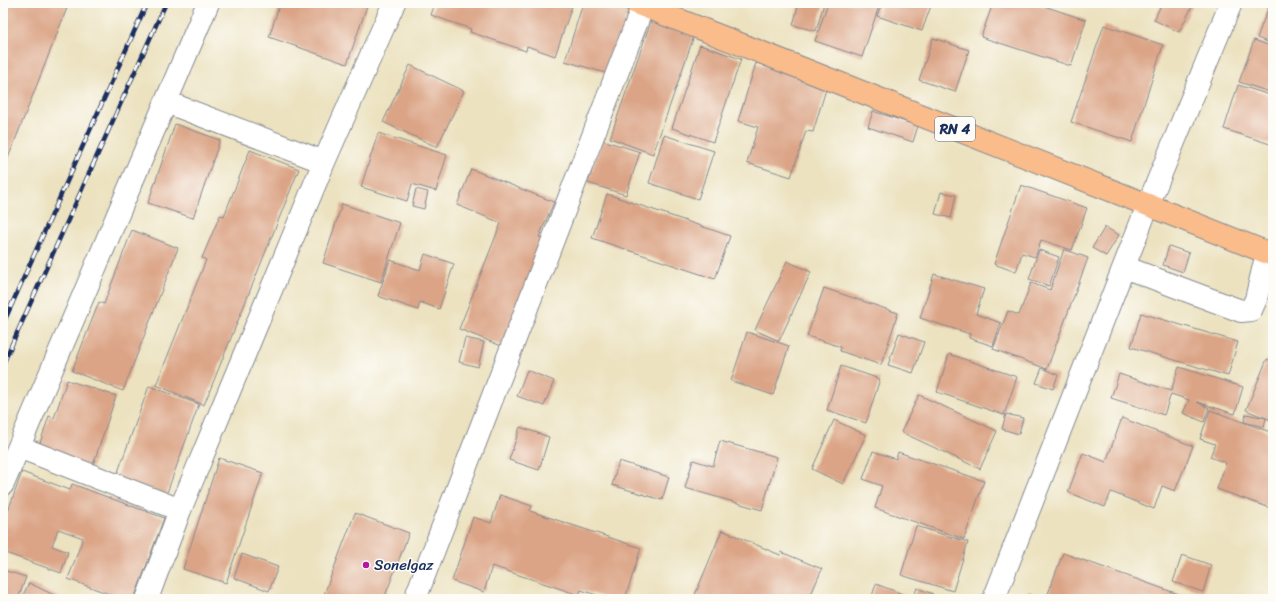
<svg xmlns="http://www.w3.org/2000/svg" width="1276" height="602" font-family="Sriracha,sans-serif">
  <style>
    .building { fill: #dba486 }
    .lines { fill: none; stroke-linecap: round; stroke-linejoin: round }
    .minor-casing { stroke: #84888f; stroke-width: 24 }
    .major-casing { stroke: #84888f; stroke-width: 24 }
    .minor { stroke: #fff; stroke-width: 22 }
    .major { stroke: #f9bc8a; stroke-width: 22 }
    .rail-casing { stroke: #1b2f5e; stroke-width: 4.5 }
    .rail { stroke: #fdfcf7; stroke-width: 3; stroke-dasharray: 9; stroke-linecap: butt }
    .poi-dot { fill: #b5179e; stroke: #fdfcf7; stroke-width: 1.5 }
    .labels { text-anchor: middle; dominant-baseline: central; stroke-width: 3; stroke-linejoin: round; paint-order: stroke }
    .shield { fill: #fdfcf7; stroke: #5f6c8c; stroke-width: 1 }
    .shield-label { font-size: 14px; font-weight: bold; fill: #1b2f5e }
    .poi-label { font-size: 15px; fill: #1b2f5e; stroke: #fdfcf7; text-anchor: start }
  </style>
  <rect width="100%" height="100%" fill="#fdfcf7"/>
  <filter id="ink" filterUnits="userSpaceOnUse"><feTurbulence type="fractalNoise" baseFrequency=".025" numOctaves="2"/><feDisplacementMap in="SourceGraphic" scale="8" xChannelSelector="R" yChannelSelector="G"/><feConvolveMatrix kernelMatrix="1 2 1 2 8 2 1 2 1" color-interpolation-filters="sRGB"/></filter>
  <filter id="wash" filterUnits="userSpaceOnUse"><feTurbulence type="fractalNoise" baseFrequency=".012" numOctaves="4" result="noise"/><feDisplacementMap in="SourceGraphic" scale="16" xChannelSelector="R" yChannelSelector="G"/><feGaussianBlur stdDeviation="0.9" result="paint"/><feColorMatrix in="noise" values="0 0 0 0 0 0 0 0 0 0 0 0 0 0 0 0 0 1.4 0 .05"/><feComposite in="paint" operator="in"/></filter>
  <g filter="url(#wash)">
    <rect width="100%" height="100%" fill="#ece2c0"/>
    <g id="blocks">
      <!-- building -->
      <path class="building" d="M3 3H69L3 171Z
        M280 3H286L292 6 293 3H368L347 64 269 37Z
        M435 3H573L555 56 527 46 526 51 470 32 471 29 431 15Z
        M583 3H610L629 9 609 74 565 61Z
        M799 3H824L816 31 793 25Z
        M828 3H880L862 57 815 41Z
        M882 3H932L922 31 877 16Z
        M993 3H1035L1086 20 1071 66 981 37Z
        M1162 3H1194L1179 32 1154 20Z
        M1270 3H1273V44L1257 38Z
        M651 21 694 36 653 154 610 138Z
        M1104 25 1163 45 1132 142 1071 122Z
        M933 38 969 50 955 92 919 80Z
        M1254 40 1273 47V93L1239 82Z
        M700 45 741 59 713 142 672 128Z
        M756 63 827 86 813 132 806 131 791 177 747 163 758 127 738 121Z
        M410 65 464 91 437 147 383 122Z
        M1238 85 1273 96V145L1224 129Z
        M873 111 918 126 913 142 868 127Z
        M175 124 220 140 193 218 148 203Z
        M378 133 447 155 436 191 412 184 407 201 361 187Z
        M664 135 714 151 698 199 649 183Z
        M602 140 640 152 626 195 588 183Z
        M250 150 299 169 204 405 156 385 206 260 202 258 220 215 224 216Z
        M471 169 554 202 539 237 546 239 504 347 459 329 501 223 457 205Z
        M1021 185 1087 208 1072 250 1041 240 1035 257 1022 253 1016 272 994 264Z
        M416 189 428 192 424 209 412 206Z
        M941 192 956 195 951 218 935 214Z
        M607 194 730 236 715 279 592 238Z
        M342 204 400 223 381 282 323 263Z
        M1105 227 1119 235 1106 256 1092 248Z
        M132 230 178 248 123 391 72 371 99 302 104 304Z
        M1169 246 1189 253 1183 272 1163 265Z
        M1064 249 1088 258 1047 369 993 349 1008 311 1019 315 1031 283 1050 290Z
        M1039 250 1059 257 1049 286 1029 279Z
        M425 254 454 264 439 309 420 302 418 310 378 296 390 260 420 270Z
        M787 261 811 272 779 341 755 330Z
        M934 274 984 289 976 314 1001 323 993 346 969 338 970 334 920 318Z
        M824 288 898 313 881 365 840 351 841 347 807 336Z
        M1141 313 1238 342 1228 376 1131 347Z
        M747 332 789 346 773 395 731 381Z
        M899 333 924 342 913 373 888 365Z
        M465 338 484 342 478 367 459 362Z
        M949 354 1017 377 1004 415 937 392Z
        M1267 359 1273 362V421L1246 410Z
        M841 366 880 379 866 423 827 410Z
        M1179 367 1243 387 1235 414 1197 402 1209 408 1204 422 1183 413 1189 400 1171 394 1164 415 1111 398 1119 374 1171 391Z
        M1042 368 1058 375 1053 389 1036 383Z
        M527 370 554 381 544 406 517 396Z
        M67 380 116 396 92 468 38 449 49 416 54 418Z
        M149 386 199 404 164 501 114 483Z
        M919 395 997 431 980 469 901 432Z
        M1210 410 1273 433V509L1217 489 1226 463 1210 457 1215 444 1200 439Z
        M1006 414 1023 418 1019 434 1002 429Z
        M1246 414 1266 418 1264 427 1244 422Z
        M1122 418 1193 446 1175 491 1162 486 1154 509 1111 492 1105 507 1068 492 1083 453 1106 462Z
        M834 420 866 435 843 484 812 469Z
        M520 427 549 437 539 470 509 460Z
        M720 441 777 457 762 510 685 488 693 460 713 466Z
        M873 451 896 459 898 452 984 481 964 539 875 508 882 486 863 479Z
        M219 458 263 473 226 583 183 569Z
        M619 461 669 477 662 500 612 485Z
        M22 472 70 490 72 484 164 518 134 599H123L68 579 83 538 58 529 52 546 68 552 61 573 3 552V525Z
        M500 495 532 506 530 511 641 548 625 599H609L581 590 579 595 492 566 484 592 452 581 473 517 491 523Z
        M355 513 409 533 384 599H329L323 597Z
        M916 526 968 542 953 591 901 575Z
        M722 530 780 555 781 552 822 569 809 599H704L695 595Z
        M1063 553 1192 599H1046Z
        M242 554 278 567 269 591 234 578Z
        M1182 555 1211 565 1203 592 1173 582Z
        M3 570 26 577 18 599H3Z
        M29 583 62 599H21Z
        M876 584 913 598 917 588 933 594 931 599H871Z
        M1028 594 1043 599H1026Z"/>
    </g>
  </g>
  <g filter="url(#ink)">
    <use href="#blocks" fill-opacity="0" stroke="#84888f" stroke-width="1"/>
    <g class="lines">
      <defs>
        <path id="minor" d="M166 102 324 162
          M1124 267 1241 311 1251 310 1256 299 1267 253
          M19 447 180 510
          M3 484 208 3
          M147 599 180 510 324 162 394 3
          M415 599 644 3
          M994 599 1148 205 1231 3"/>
        <path id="major" d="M636 3 1148 205 1273 255"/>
      </defs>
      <!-- minor casing -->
      <use href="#minor" class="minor-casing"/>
      <!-- major casing -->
      <use href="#major" class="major-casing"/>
      <!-- minor -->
      <use href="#minor" class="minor"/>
      <!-- major -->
      <use href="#major" class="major"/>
      <defs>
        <path id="rail" d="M3 324 147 3
          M3 364 166 3"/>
      </defs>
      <!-- rail casing -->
      <use href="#rail" class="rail-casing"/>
      <!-- rail -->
      <use href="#rail" class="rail"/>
    </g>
  </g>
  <!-- markers -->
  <circle class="poi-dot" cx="366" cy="565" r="4"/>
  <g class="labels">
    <!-- shield labels -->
    <rect class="shield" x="935" y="117" width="40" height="24" rx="3"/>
    <g class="shield-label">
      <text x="955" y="129">RN 4</text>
    </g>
    <!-- poi labels -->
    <g class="poi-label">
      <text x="374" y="565">Sonelgaz</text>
    </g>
  </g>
  <!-- margin -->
  <rect width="1276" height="602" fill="none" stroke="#fdfcf7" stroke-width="16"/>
</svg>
